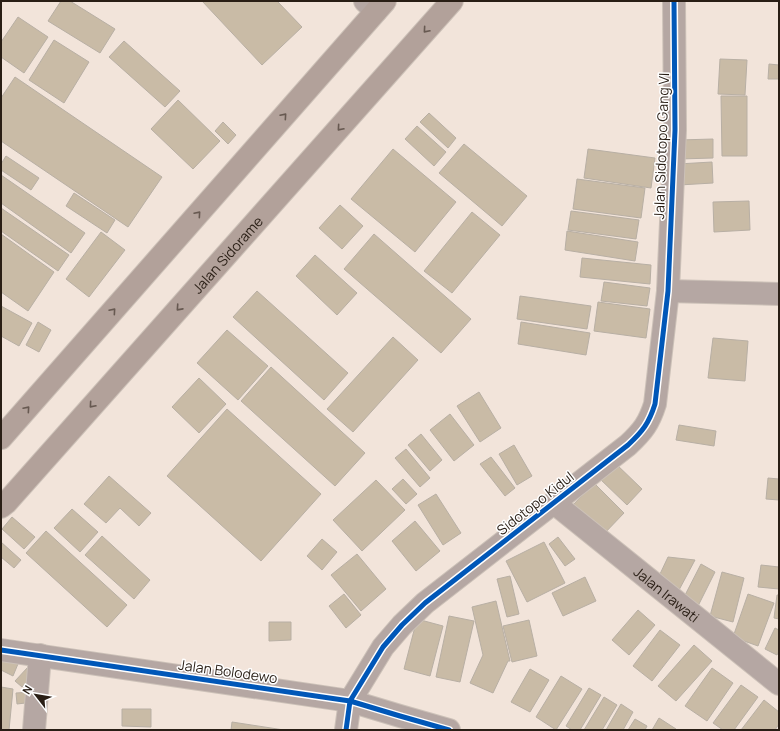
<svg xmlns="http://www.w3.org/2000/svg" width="780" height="731" font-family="Manrope,sans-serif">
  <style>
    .building { fill: #c9bba6; stroke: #b8afa4 }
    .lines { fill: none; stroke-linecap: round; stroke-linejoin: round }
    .minor-casing { stroke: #ccc1b8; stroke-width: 24 }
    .highway-casing { stroke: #ccc1b8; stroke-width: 24 }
    .minor { stroke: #b5a7a3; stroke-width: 22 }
    .highway { stroke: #b2a19a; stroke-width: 22 }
    .cycleway-casing { stroke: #fff; stroke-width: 8 }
    .cycleway { stroke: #0057b8; stroke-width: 5 }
    .oneway { stroke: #675951 }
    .labels { text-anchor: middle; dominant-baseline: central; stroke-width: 3; stroke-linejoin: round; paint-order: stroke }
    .street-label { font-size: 14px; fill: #291e15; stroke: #fff }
  </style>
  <rect width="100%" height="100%" fill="#f2e4da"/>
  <!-- building -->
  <path class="building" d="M61 1H70L115 29 100 53 48 21Z
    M202 1H277L302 27 262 65Z
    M18 17 48 37 24 73 1 57V42Z
    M54 40 89 62 64 103 29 80Z
    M124 41 180 91 165 107 109 57Z
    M720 59 747 60 745 95 718 94Z
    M769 64 779 65V79H768Z
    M15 77 162 177 128 227 1 141V98Z
    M721 96H747V156H722Z
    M178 100 220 141 193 169 151 129Z
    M429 113 456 138 448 148 420 122Z
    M223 122 236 135 228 144 215 131Z
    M417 126 446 152 434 166 405 139Z
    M713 139V158L679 159V140Z
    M464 144 527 196 502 226 439 173Z
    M393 149 456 202 415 252 351 199Z
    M588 149 655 158 651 188 584 178Z
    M6 156 39 178 31 190 1 170V164Z
    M712 162 713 183 679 185 678 164Z
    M1 175 85 233 71 253 1 203Z
    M577 179 645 188 641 218 573 209Z
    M74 193 115 220 107 233 66 206Z
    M749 201 750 230 714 232 713 202Z
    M340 205 363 226 342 249 319 228Z
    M1 208 69 255 58 271 1 231Z
    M571 211 639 220 636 239 568 230Z
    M472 212 500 235 452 293 424 271Z
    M567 231 638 242 635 261 565 250Z
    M101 232 125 250 89 297 66 279Z
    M1 234 54 272 28 311 1 292Z
    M374 234 471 319 441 353 344 269Z
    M315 255 357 293 337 315 296 276Z
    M582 258 651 265 650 284 580 277Z
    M604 282 650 288 647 306 601 301Z
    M257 291 348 373 324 400 233 317Z
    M520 296 591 306 587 329 517 319Z
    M598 302 650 309 646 338 594 331Z
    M1 306 32 323 19 346 1 336Z
    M38 322 51 330 39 352 26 345Z
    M521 322 590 333 586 355 518 344Z
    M227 330 268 366 238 400 197 363Z
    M393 337 418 360 353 432 327 409Z
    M713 338 748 341 745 381 708 378Z
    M271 367 365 453 335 486 241 401Z
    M199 378 226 404 199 433 172 407Z
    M479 392 501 428 480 442 457 406Z
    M227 409 321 494 261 561 167 476Z
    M450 414 474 445 454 461 430 430Z
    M679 425 716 431 714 446 676 440Z
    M421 434 442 460 430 471 408 445Z
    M514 445 532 476 517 485 499 454Z
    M406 449 430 478 420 487 395 458Z
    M491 457 515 488 505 496 480 464Z
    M614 462 642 489 627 505 599 478Z
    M109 476 151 513 139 526 120 508 106 523 84 504Z
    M768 478 779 479V500L766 499Z
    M403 479 417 494 406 504 392 489Z
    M376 480 405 510 362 551 333 520Z
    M594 483 624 513 601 537 571 507Z
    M436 494 461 533 443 545 418 505Z
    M72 509 98 532 80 552 54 528Z
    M12 517 35 537 24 549 2 529Z
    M415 521 440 551 416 571 392 541Z
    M46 531 127 605 107 627 26 553Z
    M102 536 150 580 134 599 85 555Z
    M558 537 575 559 565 566 549 544Z
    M322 539 337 552 322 570 307 556Z
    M1 542 21 560 14 568 1 557Z
    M544 542 565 583 527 602 506 561Z
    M357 554 386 589 361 611 331 575Z
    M668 557 695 560 679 590 660 574Z
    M701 564 715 572 697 608 682 601Z
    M761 565 779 567V589L758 587Z
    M722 572 744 578 733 622 710 616Z
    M510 576 519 614 507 617 497 579Z
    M585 577 596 601 563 616 552 593Z
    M344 594 361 615 346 628 329 606Z
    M748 594 774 603 758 646 733 637Z
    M777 595H779V619L774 618Z
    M496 601 510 661H508L493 693 470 683 483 655 472 607Z
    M638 610 655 625 629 655 612 640Z
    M449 616 474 621 460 682 436 677Z
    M417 619 443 626 430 676 404 669Z
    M529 620 537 656 512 662 503 626Z
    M269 622H291V640L269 641Z
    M775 628 779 630V651L777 655 765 649Z
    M660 630 680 645 652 681 633 666Z
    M694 645 712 661 676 701 658 686Z
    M6 652 20 659 13 676 1 670V663Z
    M28 667 35 674 22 687 15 681Z
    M712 668 733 683 707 721 685 706Z
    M530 669 549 680 530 712 511 702Z
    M561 676 582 689 556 730 536 717Z
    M741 685 758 697 734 730H723L713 723Z
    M1 687 13 689 9 730H1Z
    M589 688 601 695 580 730H572L566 726Z
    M33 692 34 702 17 704 16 693Z
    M604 697 617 705 602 730H584Z
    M764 700 779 712V724L775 730H741Z
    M621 704 633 712 623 730H606Z
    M122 709H151V727L122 726Z
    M659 718 676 729 675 730H652Z
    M635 719 647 726 645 730H628Z
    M232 722 284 730H231Z"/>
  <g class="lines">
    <defs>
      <g id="minor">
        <path d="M365 1 376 11"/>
        <path d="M668 291 779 294"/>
        <path id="s1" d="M554 503 779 684"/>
        <path d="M1 650 350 701 400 716 449 730"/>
        <path d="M34 730 40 655"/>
        <path d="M346 730 350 701 383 647 402 625 425 603 628 445C643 431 649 423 655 404L668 291 675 130 674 1"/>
      </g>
      <g id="highway">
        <path d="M1 438 385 1"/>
        <path id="s2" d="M1 507 6 503C154 335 304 169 452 1"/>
      </g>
    </defs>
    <!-- minor casing -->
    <use href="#minor" class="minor-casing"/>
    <!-- highway casing -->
    <use href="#highway" class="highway-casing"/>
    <!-- minor -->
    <use href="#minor" class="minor"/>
    <!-- highway -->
    <use href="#highway" class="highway"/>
    <defs>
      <path id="cycleway" d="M1 650 350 701 400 716 449 730
        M346 730 350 701 383 647 402 625 425 603 628 445C643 431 649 423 655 404L668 291 675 130 674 1"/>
    </defs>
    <!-- cycleway casing -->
    <use href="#cycleway" class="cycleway-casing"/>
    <!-- cycleway -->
    <use href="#cycleway" class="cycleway"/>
  </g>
  <!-- one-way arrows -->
  <defs><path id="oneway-chevron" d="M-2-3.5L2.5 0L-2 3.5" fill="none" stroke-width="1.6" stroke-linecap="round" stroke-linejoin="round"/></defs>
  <g class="oneway">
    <use href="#oneway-chevron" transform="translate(426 30) rotate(131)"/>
    <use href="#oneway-chevron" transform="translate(284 116) rotate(-49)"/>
    <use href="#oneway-chevron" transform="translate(340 128) rotate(131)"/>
    <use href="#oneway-chevron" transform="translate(198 214) rotate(-49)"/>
    <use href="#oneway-chevron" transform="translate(179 308) rotate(132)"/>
    <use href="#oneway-chevron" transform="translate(113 311) rotate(-49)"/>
    <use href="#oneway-chevron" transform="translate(92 405) rotate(131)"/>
    <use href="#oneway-chevron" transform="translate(27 409) rotate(-49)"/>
  </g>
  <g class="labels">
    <!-- street labels -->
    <g class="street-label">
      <text transform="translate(661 146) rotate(-88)">Jalan Sidotopo Gang VI</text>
      <text stroke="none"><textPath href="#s2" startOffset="339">Jalan Sidorame</textPath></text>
      <text transform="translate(535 503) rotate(-38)">Sidotopo Kidul</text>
      <text stroke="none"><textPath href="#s1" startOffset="145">Jalan Irawati</textPath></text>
      <text transform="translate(228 671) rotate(8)">Jalan Bolodewo</text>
    </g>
  </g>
  <!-- border -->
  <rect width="780" height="731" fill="none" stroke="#291e15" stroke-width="4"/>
  <!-- north arrow -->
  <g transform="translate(36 695) rotate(301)" stroke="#ffffff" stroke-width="3" paint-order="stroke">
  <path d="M0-3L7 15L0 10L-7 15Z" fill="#291e15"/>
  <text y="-6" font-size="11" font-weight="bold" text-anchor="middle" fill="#291e15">N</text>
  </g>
</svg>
